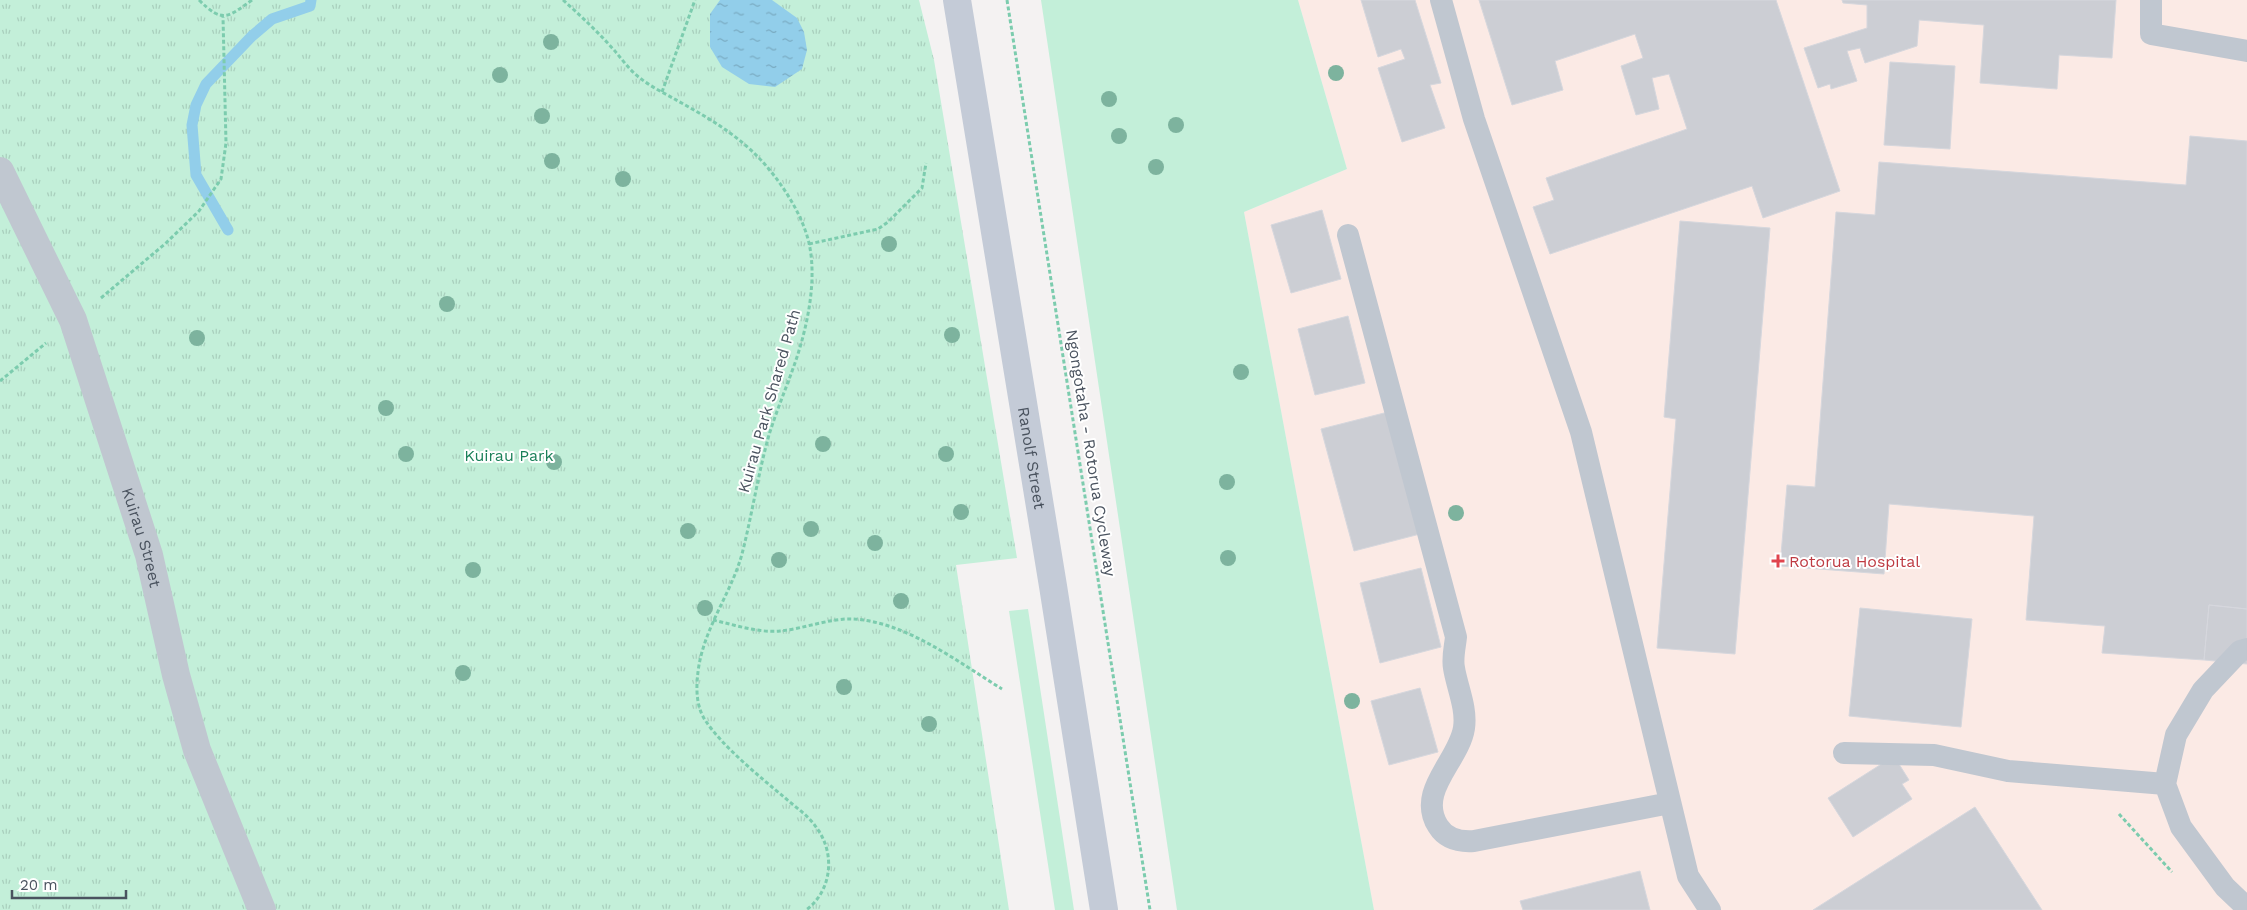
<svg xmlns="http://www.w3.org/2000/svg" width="2247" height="910" font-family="'Work Sans',sans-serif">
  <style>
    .medical { fill: #fbeae5 }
    .grass { fill: #c3efd9 }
    .park { fill: url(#park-tufts) }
    .water { fill: url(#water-ripples) }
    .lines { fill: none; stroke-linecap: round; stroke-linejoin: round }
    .stream { stroke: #92ceea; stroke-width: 11 }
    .building { fill: #ccced4; stroke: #d6d7dd }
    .path { stroke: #7cccae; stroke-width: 3; stroke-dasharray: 4 2.5; stroke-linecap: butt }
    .service { stroke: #c0c7d0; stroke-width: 22 }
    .minor { stroke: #c0c7d0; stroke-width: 28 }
    .secondary { stroke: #c4cbd7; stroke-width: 28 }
    .tree { fill: #7db39e }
    .health-dot { fill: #e0444e; stroke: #fff; stroke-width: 2 }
    .labels { text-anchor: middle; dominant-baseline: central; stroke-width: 4; stroke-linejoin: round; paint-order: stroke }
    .street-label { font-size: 16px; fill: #4a535f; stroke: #fff }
    .park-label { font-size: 16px; fill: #1b8059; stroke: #fff }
    .health-label { font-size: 16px; fill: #be3a42; stroke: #fff; text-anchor: start }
  </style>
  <defs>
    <pattern id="park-tufts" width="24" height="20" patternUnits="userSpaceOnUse" patternTransform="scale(1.25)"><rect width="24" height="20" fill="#c3efd9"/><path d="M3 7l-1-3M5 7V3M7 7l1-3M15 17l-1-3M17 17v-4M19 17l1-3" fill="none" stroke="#a9cfbd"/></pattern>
    <pattern id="water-ripples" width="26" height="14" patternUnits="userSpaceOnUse" patternTransform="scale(1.25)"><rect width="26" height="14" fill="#92ceea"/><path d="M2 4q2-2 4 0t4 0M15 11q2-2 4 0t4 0" fill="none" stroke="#79aac1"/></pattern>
  </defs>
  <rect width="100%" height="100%" fill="#f4f2f2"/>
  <!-- medical -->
  <path class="medical" d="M1298 0H2247V910H1374L1244 212 1347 169Z"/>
  <!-- grass -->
  <path class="grass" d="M1041 0H1298L1347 169 1244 212 1374 910H1177Z
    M1028 609 1074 910H1055L1009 611Z"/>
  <!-- park -->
  <path class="park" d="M0 0H919L934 60 1017 558 956 565 1009 910H0Z"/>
  <!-- water -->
  <path class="water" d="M720 0H772L797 18 804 32 807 50 802 69 775 87 749 84 722 67 710 47V14Z"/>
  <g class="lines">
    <!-- stream -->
    <path class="stream" d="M228 230 196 175 192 125 196 105 206 84 252 36 272 19 310 6 311 0"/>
  </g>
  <!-- building -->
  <path class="building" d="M1361 0H1415L1441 83 1430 85 1445 128 1402 142 1378 68 1405 59 1401 49 1378 57Z
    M1479 0H1776L1840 191 1763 218 1752 186 1550 254 1533 207 1554 200 1546 178 1687 129 1669 74 1652 78 1659 109 1636 115 1621 66 1643 58 1635 34 1555 61 1563 90 1512 105Z
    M1842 0H2116L2112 58 2059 55 2057 89 1980 83 1984 25 1919 20 1917 46 1865 63 1860 48 1847 51 1857 81 1831 89 1830 84 1818 88 1804 48 1867 28V5L1843 3Z
    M1890 62 1955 66 1950 149 1884 145Z
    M2190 136 2247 141V609L2209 605 2204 660 2102 653 2105 626 2026 620 2034 516 1889 504 1884 574 1780 566 1787 485 1815 487 1836 212 1875 215 1879 162 2186 185Z
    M1322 210 1341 279 1291 293 1271 225Z
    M1680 221 1770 228 1735 654 1657 648 1676 419 1664 417Z
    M1348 316 1365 383 1315 395 1298 329Z
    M1388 412 1420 534 1354 551 1321 429Z
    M1421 568 1441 647 1380 663 1360 583Z
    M2209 605 2247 609V664L2204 660Z
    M1860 608 1972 619 1961 727 1849 716Z
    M1420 688 1438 752 1389 765 1371 701Z
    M1894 756 1909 780 1902 784 1912 799 1853 837 1828 798Z
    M1975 807 2042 910H1813Z
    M1640 871 1650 910H1523L1520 901Z"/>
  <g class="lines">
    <!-- path -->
    <path class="path" d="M199 0C223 24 228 17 252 0
      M563 0C581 16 598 32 614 50 622 59 630 71 640 78 651 87 666 94 678 101 707 117 736 134 759 158 780 180 802 213 809 243 817 279 808 323 797 357 788 384 777 409 769 435 758 474 752 515 742 554 731 594 703 629 698 672 696 688 696 706 705 720 722 746 760 777 784 797 795 807 808 815 816 827 836 853 832 891 806 910
      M1007 0 1150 910
      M662 92 695 0
      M809 244 878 229 888 222 922 188 926 163
      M101 298 166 243 199 211 221 179 226 143 223 17
      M0 381 46 343
      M713 620C735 625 758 633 780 631 802 629 831 618 852 619 905 621 958 662 1002 689
      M2119 814 2172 872"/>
    <!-- service -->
    <path class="service" d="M1441 0 1474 119 1581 432 1688 876 1710 910
      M2151 0V34L2247 51
      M1348 235 1456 637C1455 647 1452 658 1454 668 1457 687 1467 708 1464 728 1459 761 1416 791 1438 826 1446 839 1460 842 1474 841L1670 803
      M2247 649 2240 651 2203 690 2176 735 2165 784 2181 827 2225 887 2247 908
      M1844 753 1934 755 2008 771 2165 784"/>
    <!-- minor -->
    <path class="minor" id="s1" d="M0 171 73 320 149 555 176 675 197 750 262 910"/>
    <!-- secondary -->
    <path class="secondary" id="s2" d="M957 0 1053 586 1104 910"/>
  </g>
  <!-- trees -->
  <g class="tree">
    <circle cx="551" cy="42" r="8"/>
    <circle cx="1336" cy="73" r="8"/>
    <circle cx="500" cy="75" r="8"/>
    <circle cx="1109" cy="99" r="8"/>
    <circle cx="542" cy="116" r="8"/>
    <circle cx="1176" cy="125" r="8"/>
    <circle cx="1119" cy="136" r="8"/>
    <circle cx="552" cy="161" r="8"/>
    <circle cx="1156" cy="167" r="8"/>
    <circle cx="623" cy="179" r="8"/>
    <circle cx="889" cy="244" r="8"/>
    <circle cx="447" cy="304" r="8"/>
    <circle cx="952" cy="335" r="8"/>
    <circle cx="197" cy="338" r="8"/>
    <circle cx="1241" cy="372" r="8"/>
    <circle cx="386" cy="408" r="8"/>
    <circle cx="823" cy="444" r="8"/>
    <circle cx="406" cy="454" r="8"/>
    <circle cx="946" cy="454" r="8"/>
    <circle cx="554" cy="462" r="8"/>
    <circle cx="1227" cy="482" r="8"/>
    <circle cx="961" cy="512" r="8"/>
    <circle cx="1456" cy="513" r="8"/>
    <circle cx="811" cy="529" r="8"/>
    <circle cx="688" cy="531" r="8"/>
    <circle cx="875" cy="543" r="8"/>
    <circle cx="1228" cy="558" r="8"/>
    <circle cx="779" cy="560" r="8"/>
    <circle cx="473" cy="570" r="8"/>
    <circle cx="901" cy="601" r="8"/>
    <circle cx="705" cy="608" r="8"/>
    <circle cx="463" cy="673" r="8"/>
    <circle cx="844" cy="687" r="8"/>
    <circle cx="1352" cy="701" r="8"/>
    <circle cx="929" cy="724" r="8"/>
  </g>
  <!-- markers -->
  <path class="health-dot" d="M1775.5 553.5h5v5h5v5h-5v5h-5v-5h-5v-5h5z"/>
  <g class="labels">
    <!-- street labels -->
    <g class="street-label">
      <text transform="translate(769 401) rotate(-74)">Kuirau Park Shared Path</text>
      <text transform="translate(1091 453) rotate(81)">Ngongotaha - Rotorua Cycleway</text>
      <text stroke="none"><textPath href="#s2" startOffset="464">Ranolf Street</textPath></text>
      <text stroke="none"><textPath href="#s1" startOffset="394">Kuirau Street</textPath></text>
    </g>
    <!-- park labels -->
    <g class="park-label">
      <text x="509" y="455">Kuirau Park</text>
    </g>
    <!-- health labels -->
    <g class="health-label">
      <text x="1789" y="561">Rotorua Hospital</text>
    </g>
  </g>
  <!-- scale -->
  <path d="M12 890v8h114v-8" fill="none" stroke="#4a535f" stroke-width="2.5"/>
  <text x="20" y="890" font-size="15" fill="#4a535f" stroke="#ffffff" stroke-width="4" paint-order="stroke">20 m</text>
</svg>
